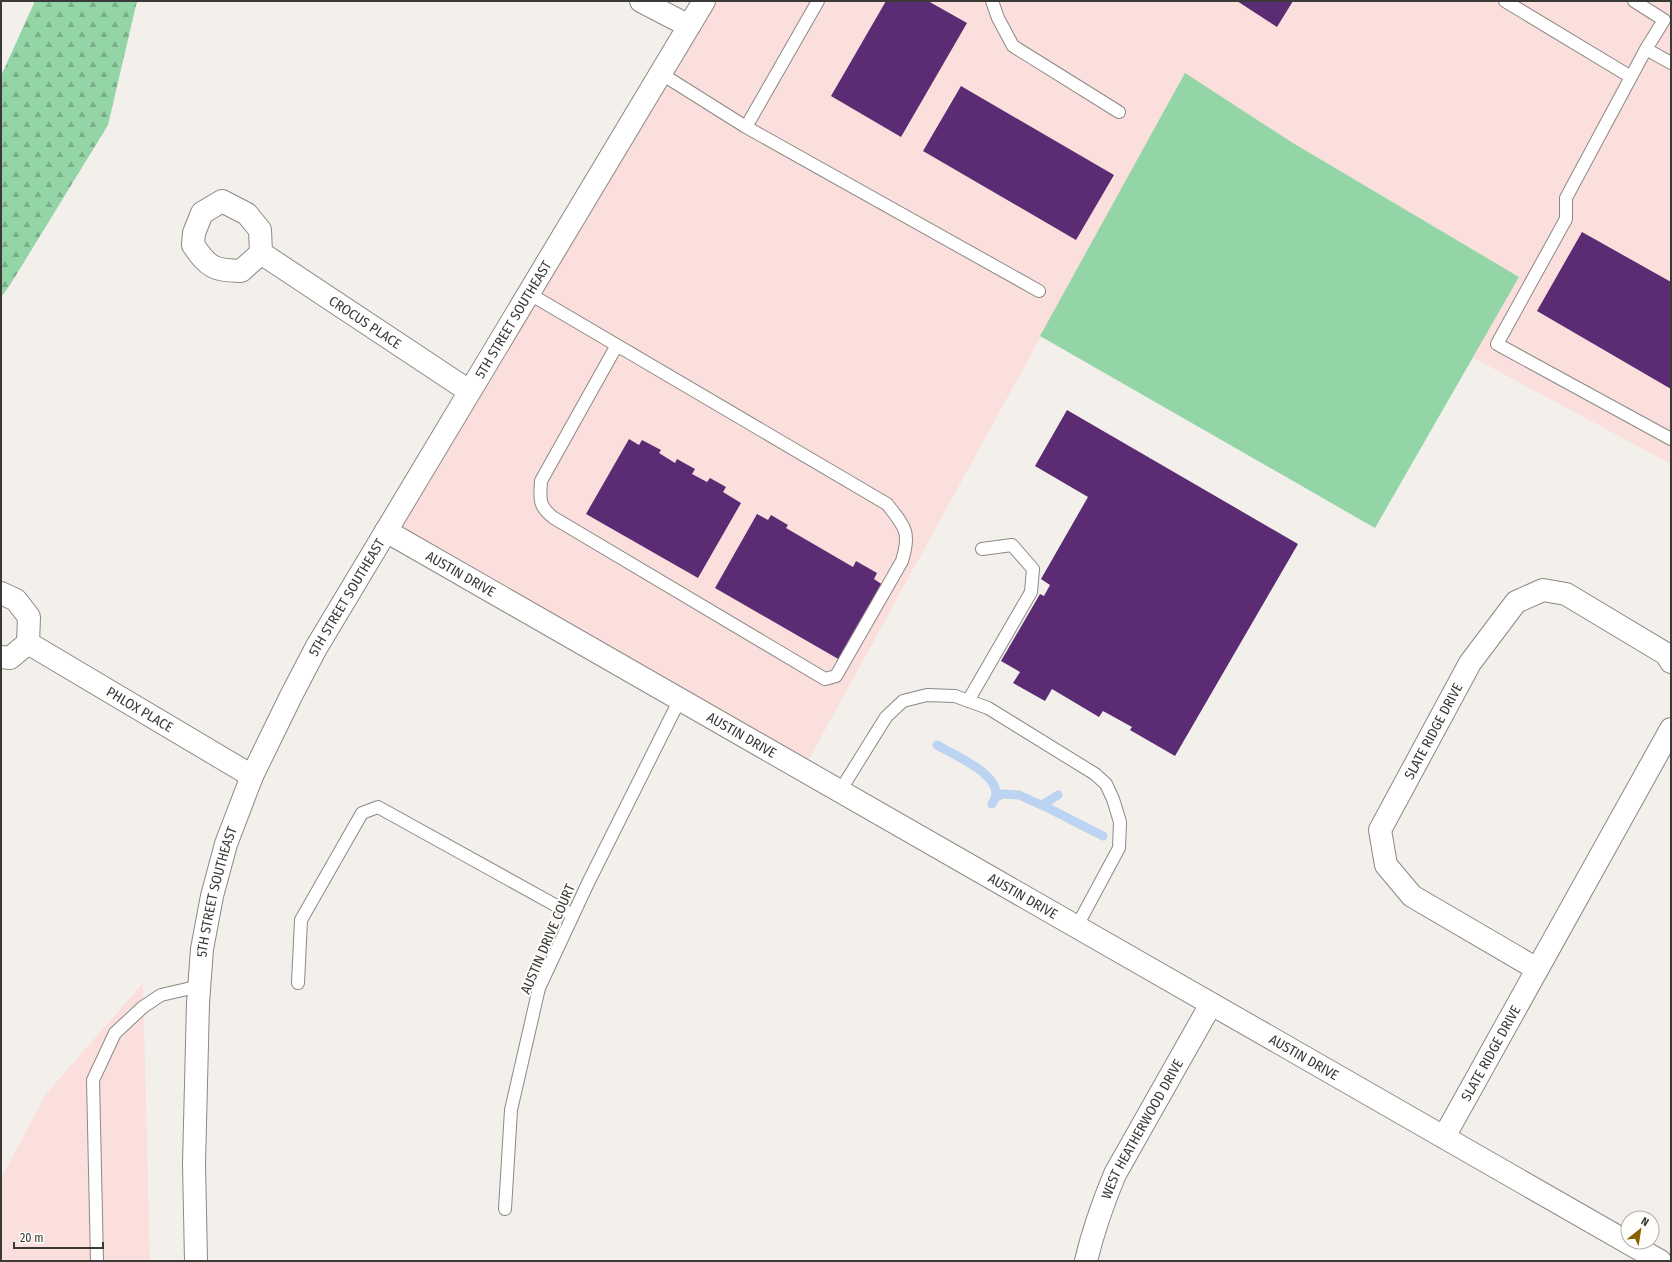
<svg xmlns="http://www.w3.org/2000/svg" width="1672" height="1262" font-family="'Fira Sans Condensed',sans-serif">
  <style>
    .commercial { fill: #fadfdc }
    .green { fill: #94d5a7 }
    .forest { fill: url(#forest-firs) }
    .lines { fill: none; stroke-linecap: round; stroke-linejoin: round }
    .stream { stroke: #bcd3f1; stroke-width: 9 }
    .building { fill: #5b2c73 }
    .service-casing { stroke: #8b8984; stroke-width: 14 }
    .minor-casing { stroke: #8b8984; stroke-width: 24 }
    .secondary-casing { stroke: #8b8984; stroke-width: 24 }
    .service { stroke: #fff; stroke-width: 12 }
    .minor { stroke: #fff; stroke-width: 22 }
    .secondary { stroke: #fff; stroke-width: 22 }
    .labels { text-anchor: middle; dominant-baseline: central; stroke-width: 4; stroke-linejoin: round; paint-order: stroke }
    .street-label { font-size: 14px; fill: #3a3937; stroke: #fffefb }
  </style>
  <defs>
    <pattern id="forest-firs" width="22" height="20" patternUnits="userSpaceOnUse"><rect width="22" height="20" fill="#94d5a7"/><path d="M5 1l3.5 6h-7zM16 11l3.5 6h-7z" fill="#7aae89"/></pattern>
  </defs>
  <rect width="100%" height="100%" fill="#f3f0eb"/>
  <!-- commercial -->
  <path class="commercial" d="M704 1H1671V464L1472 357 1519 277 1293 143 1185 74 803 770 386 531Z
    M143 983 150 1261H1V1178L46 1094Z"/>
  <!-- green -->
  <path class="green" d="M1185 73 1293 143 1519 277 1375 528 1040 336Z"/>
  <!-- forest -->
  <path class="forest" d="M35 1H137L108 125 10 285 1 297V76Z"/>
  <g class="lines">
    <!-- stream -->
    <path class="stream" d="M937 745C954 755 1003 775 995 798
      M992 804 995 798 1002 794 1019 795 1050 809 1103 836
      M1042 805 1058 795"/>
  </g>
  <!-- building -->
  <path class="building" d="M886 1H928L967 23 901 137 831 96Z
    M1237 1H1293L1277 27Z
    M961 86 1114 175 1076 240 923 151Z
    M1582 232 1671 282V389L1537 311Z
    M1067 410 1298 544 1175 756 1130 730 1132 727 1103 711 1099 717 1052 689 1045 701 1013 683 1020 672 1001 661 1040 594 1044 596 1050 585 1041 579 1088 497 1035 466Z
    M629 439 639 445 642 440 661 450 659 453 675 463 677 459 695 469 692 474 707 482 710 478 726 487 723 492 741 503 698 578 586 514Z
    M757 514 768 520 771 515 788 525 786 528 853 567 856 561 877 573 874 579 883 585 840 660 715 588Z"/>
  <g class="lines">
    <defs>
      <path id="service" d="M992 1 998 18 1013 46 1119 112
        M1505 1 1631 77
        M1634 1 1664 20 1646 49 1566 198V219L1497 344 1671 439
        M1646 49 1671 63
        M660 73 746 127 818 1
        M746 127 1039 291
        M528 293 887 504C905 527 911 532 902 561L836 676 825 679 554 518C538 506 540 499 541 481L617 345
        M968 701 1031 592 1033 569 1012 545 982 549
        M840 791 886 717 903 701 927 695 955 696 988 708 1095 774 1106 784 1113 799 1120 822 1119 848 1077 926
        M298 983 301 920 362 813 378 807 573 915
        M505 1209 511 1110 539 988 588 883 680 699
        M97 1261 93 1080 115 1033 143 1007 161 995 200 986"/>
      <g id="minor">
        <path d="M641 1 689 26"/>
        <path d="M222 201 247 214 260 230 261 253 241 271C213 270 209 268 193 245L194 233 202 213Z"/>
        <path id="s1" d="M261 253 469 391"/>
        <path id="s2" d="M386 531 1660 1261"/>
        <path d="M1 593 16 600 29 617 28 643 10 658 1 657"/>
        <path id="s3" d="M28 643 252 776"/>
        <path id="s4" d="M1537 969 1412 896 1386 865 1380 830 1470 663 1516 602 1543 590 1566 594 1666 654 1671 662"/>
        <path id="s5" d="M1444 1137 1671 729"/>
        <path id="s6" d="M1086 1261C1093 1231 1103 1203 1115 1174L1211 1004"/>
      </g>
      <g id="secondary">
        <path id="s7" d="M196 1261 194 1164 198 1003 202 949 212 896 226 844 252 776 291 696 316 648 704 1"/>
      </g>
    </defs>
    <!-- service casing -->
    <use href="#service" class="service-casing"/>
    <!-- minor casing -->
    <use href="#minor" class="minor-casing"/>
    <!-- secondary casing -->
    <use href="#secondary" class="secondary-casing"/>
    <!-- service -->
    <use href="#service" class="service"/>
    <!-- minor -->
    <use href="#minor" class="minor"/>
    <!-- secondary -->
    <use href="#secondary" class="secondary"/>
  </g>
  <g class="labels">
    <!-- street labels -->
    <g class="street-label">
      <text stroke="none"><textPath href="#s7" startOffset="1019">5TH STREET SOUTHEAST</textPath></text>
      <text stroke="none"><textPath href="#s1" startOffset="125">CROCUS PLACE</textPath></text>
      <text stroke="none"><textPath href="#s2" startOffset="86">AUSTIN DRIVE</textPath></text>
      <text stroke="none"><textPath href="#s7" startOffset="695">5TH STREET SOUTHEAST</textPath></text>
      <text stroke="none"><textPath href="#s3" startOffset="130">PHLOX PLACE</textPath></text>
      <text stroke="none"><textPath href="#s4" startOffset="333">SLATE RIDGE DRIVE</textPath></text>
      <text stroke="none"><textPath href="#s2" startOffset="410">AUSTIN DRIVE</textPath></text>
      <text stroke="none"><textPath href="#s7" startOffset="371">5TH STREET SOUTHEAST</textPath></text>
      <text stroke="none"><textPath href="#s2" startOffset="734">AUSTIN DRIVE</textPath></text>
      <text transform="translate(548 939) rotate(-67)">AUSTIN DRIVE COURT</text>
      <text stroke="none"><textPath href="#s5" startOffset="96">SLATE RIDGE DRIVE</textPath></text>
      <text stroke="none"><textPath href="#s2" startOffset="1058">AUSTIN DRIVE</textPath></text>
      <text stroke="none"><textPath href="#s6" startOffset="144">WEST HEATHERWOOD DRIVE</textPath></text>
    </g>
  </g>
  <!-- border -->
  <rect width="1672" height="1262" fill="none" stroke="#3a3937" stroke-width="4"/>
  <!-- north arrow -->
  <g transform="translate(1640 1230) rotate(30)"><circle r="19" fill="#fffefb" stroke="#b0afad"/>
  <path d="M0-3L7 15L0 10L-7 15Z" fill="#876100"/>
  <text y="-6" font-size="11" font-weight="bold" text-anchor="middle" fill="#3a3937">N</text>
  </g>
  <!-- scale -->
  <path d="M14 1242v6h89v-6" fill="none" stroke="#3a3937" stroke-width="2"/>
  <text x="20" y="1242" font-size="12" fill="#3a3937" stroke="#fffefb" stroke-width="3" paint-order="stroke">20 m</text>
</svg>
